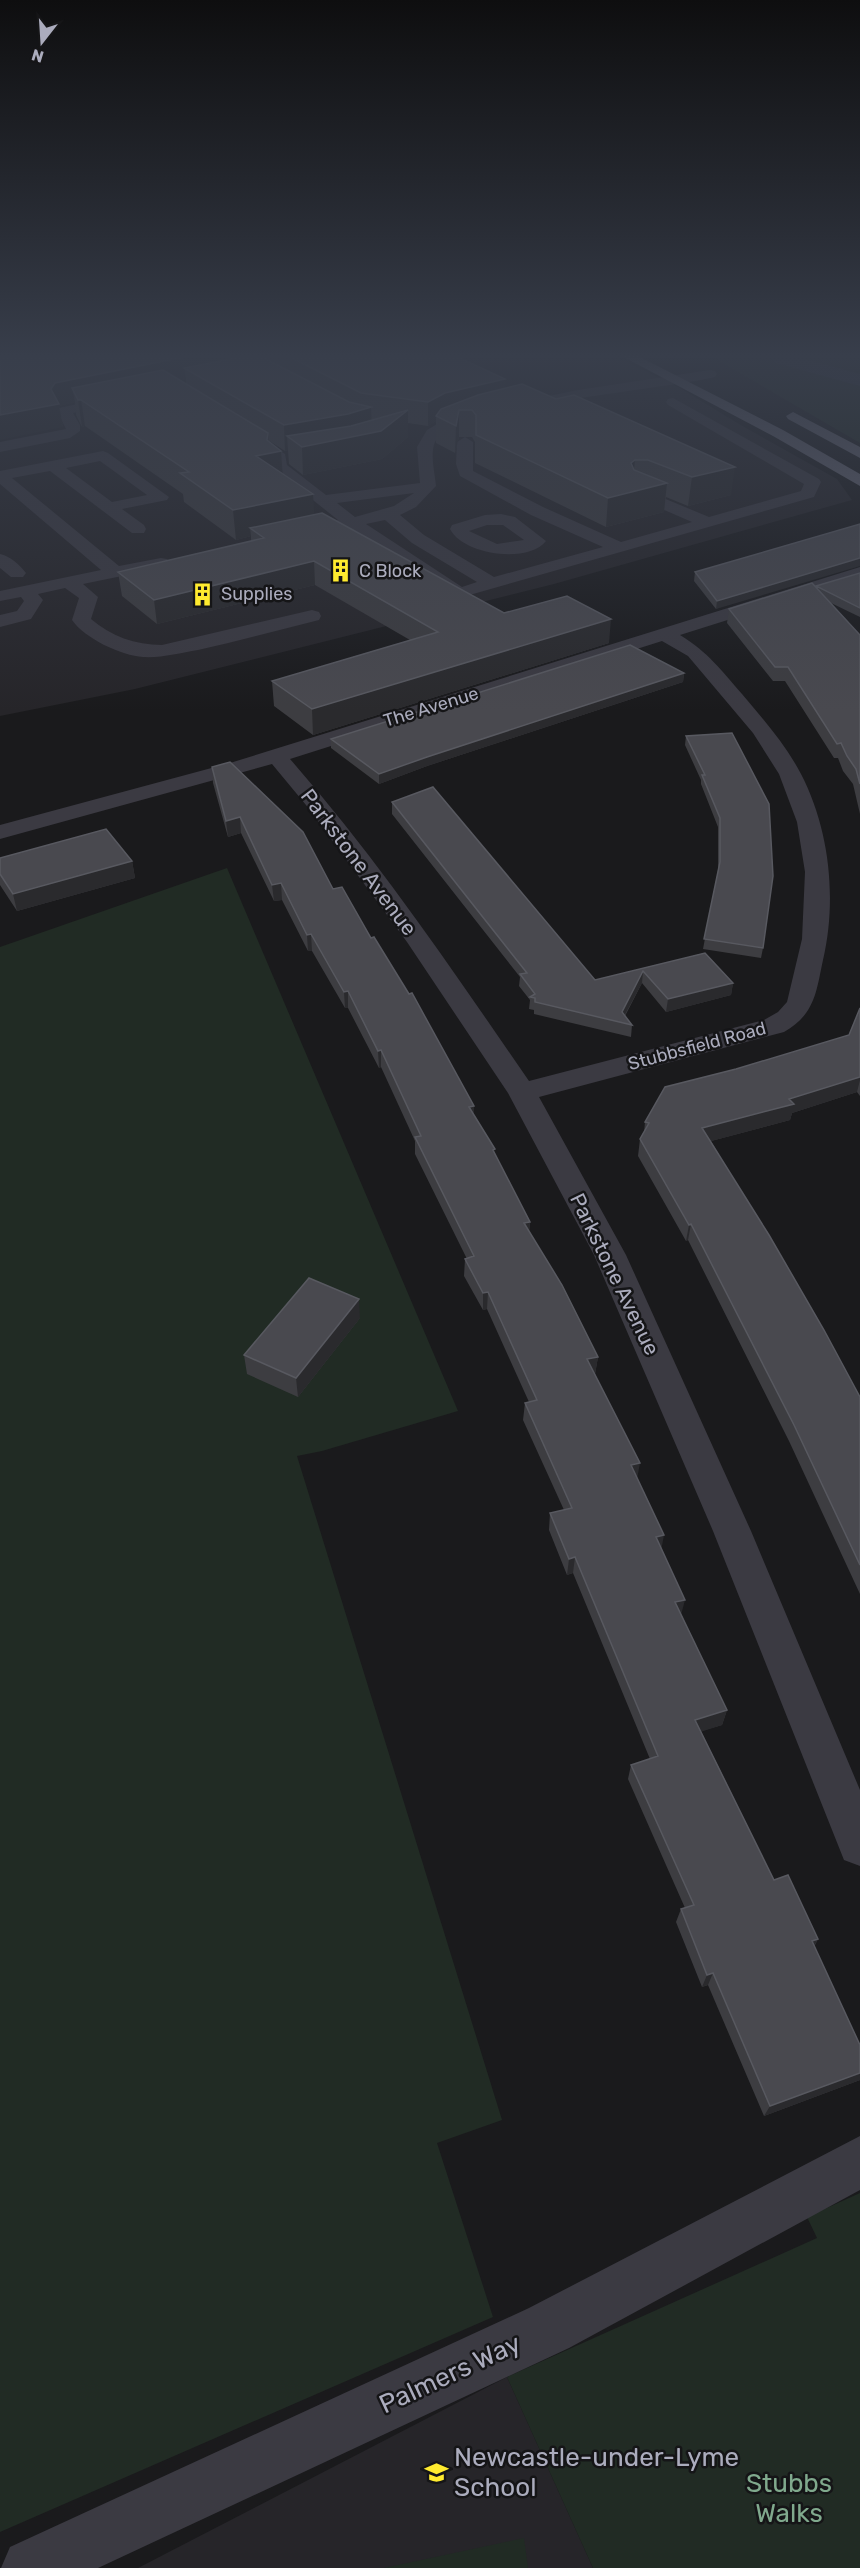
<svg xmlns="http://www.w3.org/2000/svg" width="860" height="2568" font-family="Rubik,sans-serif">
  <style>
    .built { fill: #262529 }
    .green { fill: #212b24 }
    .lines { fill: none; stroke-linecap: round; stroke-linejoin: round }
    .canal { fill: #2e3442; fill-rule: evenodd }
    .minor { fill: #3b3a42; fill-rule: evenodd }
    .highway { fill: #666673; fill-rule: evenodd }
    .wall { fill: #3d3d41; fill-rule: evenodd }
    .shaded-wall { fill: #2a2a2d }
    .building { fill: #49494f; stroke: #585960; stroke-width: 1.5 }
    .labels { text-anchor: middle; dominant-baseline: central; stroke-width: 5; stroke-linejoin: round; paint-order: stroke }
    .far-poi-label { font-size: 18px; fill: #abacbd; stroke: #151517; text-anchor: start }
    .far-street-label { font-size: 18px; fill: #abacbd; stroke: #151517 }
    .street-label { font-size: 21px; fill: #abacbd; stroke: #151517 }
    .near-street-label { font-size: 26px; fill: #abacbd; stroke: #151517 }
    .near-poi-label { font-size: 26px; fill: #abacbd; stroke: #151517; text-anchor: start }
    .near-park-label { font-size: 26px; fill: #80a98d; stroke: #151517 }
  </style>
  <rect width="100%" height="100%" fill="#1a1a1c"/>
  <!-- built -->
  <path class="built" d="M0 352H606L680 388 739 424 837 479 852 500 554 584 135 689 0 716Z
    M507 2377 593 2568H138Z"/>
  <!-- green -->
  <path class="green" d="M706 352H860V443L726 365Z
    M227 868 458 1411 322 1451 297 1456 502 2120 437 2143 493 2317 0 2532V947Z
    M860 2193V2568H593L507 2377 817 2238 807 2217Z
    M524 2538 528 2568H384Z"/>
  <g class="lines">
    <!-- canal -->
    <path class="canal" d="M783 353 860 374V386L776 363 773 359 776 355Z"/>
    <!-- minor -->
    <path class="minor" d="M710 370 715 371 717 374 715 377C667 389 461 407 438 437 428 449 435 472 436 486L416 507 400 515 424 535 494 577 603 547 531 515 460 476 456 464 457 442 465 437 473 442V471L543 507 621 542 692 522 632 496 630 493 632 490H644L709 517 801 491 804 484 668 405 666 402 668 399 673 398 819 479 821 482 814 497 459 598 453 597 349 528 332 529 330 525 338 520 274 469 271 466 272 459 247 440 249 437H259L285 454 287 465 326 495 420 483 417 447 427 430 451 416 578 390ZM414 493 394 506 355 517 337 503ZM385 520 412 543 477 582 462 587 366 524Z
      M119 395 126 399 124 402 73 413 80 425V431L70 438 0 452V442L66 429 57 411 59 408Z
      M103 451 108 453 169 497 167 500 122 509 144 525 146 529 144 533H132L50 471 12 478 119 566 161 558 167 559 170 563 167 567 161 568 83 584 98 597 91 619C111 636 135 645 162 645L312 610 319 612 321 616 319 620C279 630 239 641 198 650 180 653 162 658 143 657 122 656 84 638 72 620L79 598 65 588 38 594 43 600 31 619 0 627V615L17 611 24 601 21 597 0 601V591L101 570 0 484V471ZM100 461 147 495 112 502 66 468Z
      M501 514 515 517 546 541C528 564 463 555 450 529L452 525 485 515ZM487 525H503L524 540 497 544 469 531Z
      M0 554C10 556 20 565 26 573L23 577H11L0 568Z
      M860 567V578L680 635C708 652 721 670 742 694 763 719 786 745 801 774 830 830 837 900 823 960 816 993 815 1014 784 1032L539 1097 626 1255 751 1531 860 1790V1866L844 1860 713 1531 594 1255 508 1093 407 942 306 805 272 764 0 839V825L230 763ZM662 641 688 656 753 733 779 774 797 822 805 872 802 939 787 1002 778 1012 764 1020 529 1081C453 971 378 859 290 759Z
      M860 2136V2190L569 2348 98 2568H1L10 2547 529 2308Z"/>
    <!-- highway -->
    <path class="highway" d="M614 352H630L783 430 860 474V486L773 436Z
      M793 412 860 447V458L788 419 786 416Z"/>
  </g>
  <!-- wall -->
  <path class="wall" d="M0 352H457L453 355 505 379 504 388 731 495 688 506 666 497 664 512 606 527 475 463V442L472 437H459L455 453 436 443V421L428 426 408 423V437L382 459 303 475 289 464 288 450 285 451 268 440 282 474 315 515 504 613 609 643 313 735 274 706 272 681 410 640 315 585 157 624 122 596 118 572 251 541V536L236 540 184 502 183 494 85 426 82 427 76 415 75 402 59 406 63 427ZM240 352 246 355 240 357ZM186 379V384L181 380Z
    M860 524 716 609 694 581 695 572Z
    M860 573V617L831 603 860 635V814L853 784 843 771 838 758H834L785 681H773L727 623 729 609 816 587Z
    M684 673 683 682 427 766 379 784 331 748V739Z
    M732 733 763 948 761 958 703 949 718 870V827L701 784V780L685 745 686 736Z
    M212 767 333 889 371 938 474 1106 473 1114 530 1222 529 1232 598 1357 595 1374 637 1478 661 1548 681 1614 727 1710 722 1725 701 1731 774 1880 818 1939 814 1947 860 2045V2080L764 2116 708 1985 702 1987 676 1922 681 1909 685 1908 628 1779 631 1765 650 1759 573 1573 567 1575 549 1530 550 1513 564 1510 523 1420 525 1403 529 1402 487 1309 483 1310 464 1276 465 1259H467L415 1154V1141L381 1067 379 1068 348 1008H345L312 951H308L282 900 274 901 241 833 228 837 213 783Z
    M392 802 595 980 705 953 733 983 731 995 666 1012 642 983 625 1016 632 1025 631 1037 534 1014V1010L529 1009 530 1000 519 986 520 977 392 814Z
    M0 858 132 861 135 878 17 911 0 885Z
    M860 1008V1096L857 1092 792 1113 790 1120 711 1141 860 1397V1594L789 1441 688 1240 686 1241 638 1156 640 1139 644 1133 645 1122 736 1069 849 1035Z
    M360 1318 298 1397 247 1374 244 1355Z"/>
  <!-- shaded-wall -->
  <path class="shaded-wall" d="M209 352H240L241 368H184L186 379 82 401 81 400 85 426 82 427 78 400 72 388 75 402 59 406 63 427 0 440V415L51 389 55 383Z
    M437 352H457L437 369Z
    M505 379 504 402 459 410V437L455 453 456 426 436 416V421L428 426V402L445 393Z
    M371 407 372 432 408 410V437L382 459 303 475 302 447 287 436 288 450 285 451 284 425Z
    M268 433 269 453 281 451 283 479 256 456Z
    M635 460 632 488 631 463Z
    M735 467 731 495 688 506 692 477Z
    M667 483 664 512 606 527 608 498Z
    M313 494 315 523 250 528 251 536 236 540 233 510Z
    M860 558V566L716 609 717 601Z
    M314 561 315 585 157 624 154 600Z
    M611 619 609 643 313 735 312 709Z
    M684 673 683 682 427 766 379 784V774L427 757Z
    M240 817 241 833 228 837 226 821Z
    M132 861 135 878 17 911 13 894Z
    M281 883 282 900 274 901 272 885Z
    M311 934 312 951H308L307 935Z
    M643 971 642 983 621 1022 622 1012Z
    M733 983 731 995 666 1012 668 999Z
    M348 991V1008H345L344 992Z
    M381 1050V1067L379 1068 378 1051Z
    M860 1077V1080L857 1092 792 1113 790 1120 700 1144 702 1128 789 1099Z
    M474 1106 473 1123 469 1107Z
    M530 1222 528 1239 524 1223Z
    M691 1224 688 1240 686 1241 689 1225Z
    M488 1292 487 1309 483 1310V1293Z
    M359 1299 360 1318 298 1397 296 1378Z
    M598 1357 595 1374 585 1376 587 1359Z
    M640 1463 637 1479 631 1465Z
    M664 1535 661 1551 656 1537Z
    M575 1557 573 1573 567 1575 569 1559Z
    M685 1600 681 1615 675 1602Z
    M727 1710 722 1725 691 1735 695 1720Z
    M818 1939 811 1952 812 1941Z
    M713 1973 708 1985 702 1987 707 1975Z
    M860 2073V2080L764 2116 770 2106Z"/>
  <!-- building -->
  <path class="building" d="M0 352H209L55 383 51 389 59 404 0 415Z
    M280 352H447L505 379 445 393 428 402 361 393Z
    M256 354 349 402 371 407 348 414 284 425 184 368Z
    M163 370 268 433 267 440 281 451 256 456 313 494 233 510 180 473 189 472 81 400H78L72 388Z
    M522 384 556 399 574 395 735 467 692 477 648 460H635L631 463 634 470 667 483 608 498 476 435V415L472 410H459L456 426 436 416 441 409 478 395Z
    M408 410 381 431 302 447 287 436 351 426Z
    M322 513 504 613 567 596 611 619 312 709 272 681 438 632 314 561 154 600 118 572 264 538 250 528Z
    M860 524V558L717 601 695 572Z
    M860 573V608L816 586Z
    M812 583 860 635V784L856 769 847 756 841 743 837 744 788 667H775L729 609Z
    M630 645 684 673 427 757 379 774 331 739Z
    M732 733 769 804 773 876 763 948 704 939 720 862V818L702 775H705L686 736Z
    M230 762 303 832 333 889 342 887 371 938 374 937 409 994 412 993 474 1106 469 1107 495 1149 493 1150 530 1222 524 1223 562 1285 598 1357 587 1359 640 1463 631 1465 664 1535 656 1537 685 1600 675 1602 727 1710 695 1720 774 1880 788 1875 818 1939 812 1941 860 2045V2073L770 2106 713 1973 707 1975 681 1909 694 1905 631 1765 658 1756 575 1557 569 1559 550 1513 572 1508 525 1403 537 1400 488 1292 483 1293 465 1259 474 1256 415 1137 421 1136 381 1050 378 1051 348 991 344 992 311 934 307 935 281 883 272 885 240 817 226 821 212 767Z
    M433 787 595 980 705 953 733 983 668 999 643 971 622 1012 632 1025 535 1002V998L530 997 535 994 520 974 527 973 392 802Z
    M106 829 132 861 13 894 0 874V858Z
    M860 1008V1077L789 1099 794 1104 702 1128 769 1235 824 1330 860 1397V1565L794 1425 691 1224 689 1225 640 1139 649 1123 645 1122 665 1087 736 1069 849 1035Z
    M309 1278 359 1299 296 1378 244 1355Z"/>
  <!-- sky -->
  <linearGradient id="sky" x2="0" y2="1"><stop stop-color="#0e0e0f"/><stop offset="0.5" stop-color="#383e4b"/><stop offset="1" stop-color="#383e4b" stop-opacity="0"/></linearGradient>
  <rect width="860" height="711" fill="url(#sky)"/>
  <!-- icons -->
  <defs>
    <symbol id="building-bare" viewBox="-9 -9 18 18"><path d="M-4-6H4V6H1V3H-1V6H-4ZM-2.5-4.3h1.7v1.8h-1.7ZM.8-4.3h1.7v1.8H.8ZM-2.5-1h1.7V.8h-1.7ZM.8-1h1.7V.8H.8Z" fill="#ffeb2f" stroke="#151517" stroke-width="2.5" paint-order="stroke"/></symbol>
    <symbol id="school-bare" viewBox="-9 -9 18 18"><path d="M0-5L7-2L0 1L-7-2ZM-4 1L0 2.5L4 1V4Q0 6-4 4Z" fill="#ffeb2f" stroke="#151517" stroke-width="2.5" paint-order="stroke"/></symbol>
  </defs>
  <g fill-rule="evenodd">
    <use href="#building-bare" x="324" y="554" width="33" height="33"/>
    <use href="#building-bare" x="186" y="578" width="33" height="33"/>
    <use href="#school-bare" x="420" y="2456" width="33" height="33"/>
  </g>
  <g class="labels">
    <!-- far-poi labels -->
    <g class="far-poi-label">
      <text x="359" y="571">C Block</text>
      <text x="221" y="594">Supplies</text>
    </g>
    <!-- far-street labels -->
    <g class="far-street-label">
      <text transform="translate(431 707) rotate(-17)">The Avenue</text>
      <text transform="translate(697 1046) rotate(-15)">Stubbsfield Road</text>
    </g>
    <!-- street labels -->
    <g class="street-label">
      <text transform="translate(359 862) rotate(53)">Parkstone Avenue</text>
      <text transform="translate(615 1274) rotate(64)">Parkstone Avenue</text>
    </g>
    <!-- near-street labels -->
    <g class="near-street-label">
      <text transform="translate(450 2374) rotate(-25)">Palmers Way</text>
    </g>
    <!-- near-poi labels -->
    <g class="near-poi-label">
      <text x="454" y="2457">Newcastle-under-Lyme<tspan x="454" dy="30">School</tspan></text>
    </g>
    <!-- near-park labels -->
    <g class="near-park-label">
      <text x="789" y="2483">Stubbs<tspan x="789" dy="30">Walks</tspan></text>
    </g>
  </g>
  <!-- north arrow -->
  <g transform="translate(42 42) rotate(197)" stroke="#151517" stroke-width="4.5" paint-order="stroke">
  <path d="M0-4.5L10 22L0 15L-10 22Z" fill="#abacbd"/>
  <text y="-9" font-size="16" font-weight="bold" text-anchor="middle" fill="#abacbd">N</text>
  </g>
</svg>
